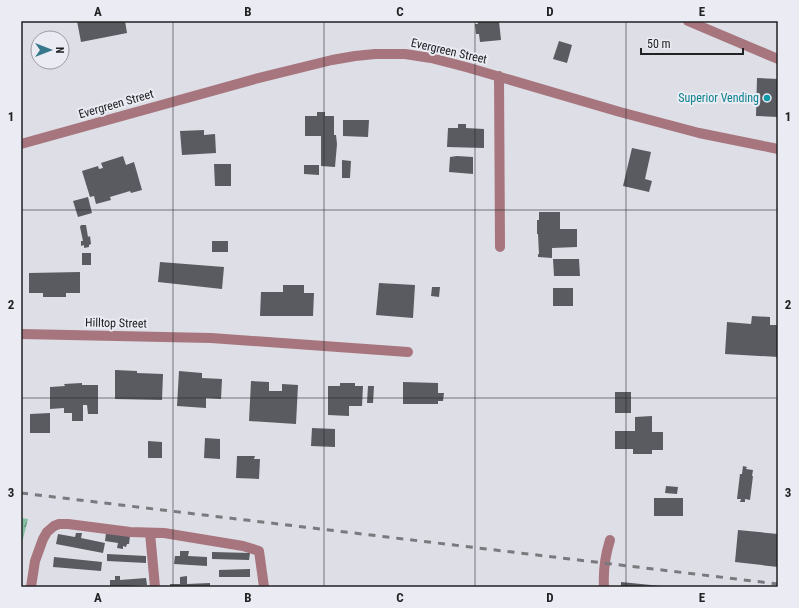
<svg xmlns="http://www.w3.org/2000/svg" width="799" height="608" font-family="'Roboto Condensed',sans-serif">
  <style>
    .forest { fill: url(#forest-firs) }
    .building { fill: #5a5a61 }
    .lines { fill: none; stroke-linecap: round; stroke-linejoin: round }
    .minor { stroke: #a7757e; stroke-width: 10 }
    .rail { stroke: #79797e; stroke-width: 3; stroke-dasharray: 7 7; stroke-linecap: butt }
    .grid { fill: none; stroke: #222225; stroke-width: 1; stroke-opacity: 0.55 }
    .culture-dot { fill: #0f9aa8; stroke: #eaebf3; stroke-width: 1.5 }
    .labels { text-anchor: middle; dominant-baseline: central; stroke-width: 4; stroke-linejoin: round; paint-order: stroke }
    .street-label { font-size: 12px; fill: #222225; stroke: #eaebf3 }
    .culture-label { font-size: 12px; fill: #0d838f; stroke: #eaebf3; text-anchor: end }
    .neatline { fill: none; stroke: #222225; stroke-width: 1.5 }
    .grid-label { font-size: 13px; text-anchor: middle; font-weight: bold; fill: #222225 }
  </style>
  <defs>
    <pattern id="forest-firs" width="22" height="20" patternUnits="userSpaceOnUse"><rect width="22" height="20" fill="#85c1a4"/><path d="M5 1l3.5 6h-7zM16 11l3.5 6h-7z" fill="#6c9c85"/></pattern>
  </defs>
  <rect width="100%" height="100%" fill="#dddee6"/>
  <!-- forest -->
  <path class="forest" d="M21 518 28 519 21 547Z"/>
  <!-- building -->
  <path class="building" d="M77 21H125L127 33 81 42Z
    M477 21H499L501 40 480 42 479 34H476L475 24H478Z
    M559 41 572 45 567 63 553 59Z
    M757 78 778 79V117L756 116Z
    M317 112H325V116H334V135H336L337 144 335 167 321 166V136H305V116H317Z
    M343 120H369L368 137 343 136Z
    M458 124H466V128L484 129V148L447 147 448 128H458Z
    M204 130V135L215 134 216 153 182 155 180 131Z
    M632 148 651 152 645 179 652 181 649 192 623 186Z
    M123 156 126 165 134 162 142 190 131 193 130 191 110 197 111 200 96 204 94 196 90 197 82 171 98 166 99 169 103 168 101 163Z
    M457 156 473 157V174L449 172 450 157Z
    M342 160 351 161 350 178H342Z
    M214 164H231V186H215Z
    M304 165H319V175L304 174Z
    M88 197 92 213 78 217 73 201Z
    M539 212H560V229H577V247L552 248V258L538 257V254H539L538 234H537V220H539Z
    M81 225H86L88 237 90 236 91 244 89 245V247L84 248V245L81 246V241H83L80 227Z
    M212 241H228V252H212Z
    M82 253H91V265H82Z
    M553 259H579L580 276H554Z
    M160 262 224 267 222 289 158 282Z
    M80 272V293H66V297H43V293H29V273Z
    M379 283 415 285 413 318 376 315Z
    M283 285H304V293H314L313 316H260L261 292H283Z
    M432 287H440L439 297 431 296Z
    M553 288H573V306H553Z
    M752 316 770 317V325H778V357L725 354 727 322 751 324Z
    M115 370 137 371V373L163 374 162 400 115 399Z
    M179 371 202 373V378L222 379 221 399 206 398V408L177 406Z
    M251 381 269 382V391H282V384L298 385 296 424 249 421Z
    M403 382 438 383V393H444L443 401H438V404H403Z
    M82 383V385H98V414H88L87 405H83V421H72V413H64V408L50 409V387L65 386 64 384Z
    M340 383H355V386H363L362 406H349V416L328 415V386H340Z
    M368 386H374L373 403H367Z
    M615 392H631V413H615Z
    M50 413V433H30V414Z
    M652 416V432H663V450H652V454H633V449H615V431H635V417Z
    M312 428 335 429V447L311 446Z
    M205 438 220 439V459L204 458Z
    M148 441 162 442V458H148Z
    M237 456H255L254 459H260L259 479 236 478Z
    M743 466 747 467 746 469 753 470 752 476H753L750 500 745 499V502H740L741 499H737L740 474H742Z
    M666 486 678 487 677 494 665 493Z
    M654 498H683V516H654Z
    M738 530 778 534V567L735 562Z
    M76 533H82L81 538 105 543 103 553 56 544 58 534 75 537Z
    M106 533 130 536 129 544H127L126 547 123 546V549L117 548 118 543 105 541Z
    M180 551H189L188 556 207 557V566L174 564 175 556H180Z
    M212 552 250 553 249 560 212 559Z
    M107 554 146 556V563L107 561Z
    M54 557 102 562 101 571 53 567Z
    M250 569V577H219V570Z
    M115 576H120V580L146 578 147 585 110 587V580H115Z
    M187 576V584L210 583V587H170V584H180V577Z
    M621 582 661 586V587H621Z"/>
  <g class="lines">
    <!-- minor -->
    <path class="minor" d="M688 21 778 59
      M499 76 500 247
      M21 144 255 79 332 60 355 56 375 54H405L431 58 466 67 620 112 699 133 778 149
      M21 334 211 338 408 352
      M150 533 155 587
      M31 587 35 561 43 539 47 532 54 526 59 524H68L130 532 164 533 243 546 259 551 264 587
      M604 587C603 570 605 556 610 540"/>
    <!-- rail -->
    <path class="rail" d="M21 493 778 584"/>
  </g>
  <!-- grid -->
  <path class="grid" d="M173 21V587M324 21V587M475 21V587M626 21V587M21 210H778M21 398H778"/>
  <!-- markers -->
  <circle class="culture-dot" cx="767" cy="98" r="4"/>
  <g class="labels">
    <!-- street labels -->
    <g class="street-label">
      <text transform="translate(449 51) rotate(13)">Evergreen Street</text>
      <text transform="translate(116 104) rotate(-16)">Evergreen Street</text>
      <text transform="translate(116 323) rotate(1)">Hilltop Street</text>
    </g>
    <!-- culture labels -->
    <g class="culture-label">
      <text x="759" y="98">Superior Vending</text>
    </g>
  </g>
  <!-- border -->
  <rect width="799" height="608" fill="none" stroke="#eaebf3" stroke-width="44"/>
  <!-- north arrow -->
  <g transform="translate(50 50) rotate(90)"><circle r="19" fill="#eaebf3" stroke="#9a9ba1"/>
  <path d="M0-3L7 15L0 10L-7 15Z" fill="#37778b"/>
  <text y="-6" font-size="11" font-weight="bold" text-anchor="middle" fill="#222225">N</text>
  </g>
  <!-- scale -->
  <path d="M641 48v6h102v-6" fill="none" stroke="#222225" stroke-width="2"/>
  <text x="647" y="48" font-size="12" fill="#222225" stroke="#eaebf3" stroke-width="3" paint-order="stroke">50 m</text>
  <rect x="22" y="22" width="755" height="564" class="neatline"/>
  <g class="grid-label">
    <text x="98" y="16">A</text>
    <text x="248" y="16">B</text>
    <text x="400" y="16">C</text>
    <text x="550" y="16">D</text>
    <text x="702" y="16">E</text>
    <text x="11" y="121">1</text>
    <text x="788" y="121">1</text>
    <text x="11" y="309">2</text>
    <text x="788" y="309">2</text>
    <text x="11" y="497">3</text>
    <text x="788" y="497">3</text>
    <text x="98" y="602">A</text>
    <text x="248" y="602">B</text>
    <text x="400" y="602">C</text>
    <text x="550" y="602">D</text>
    <text x="702" y="602">E</text>
  </g>
</svg>
